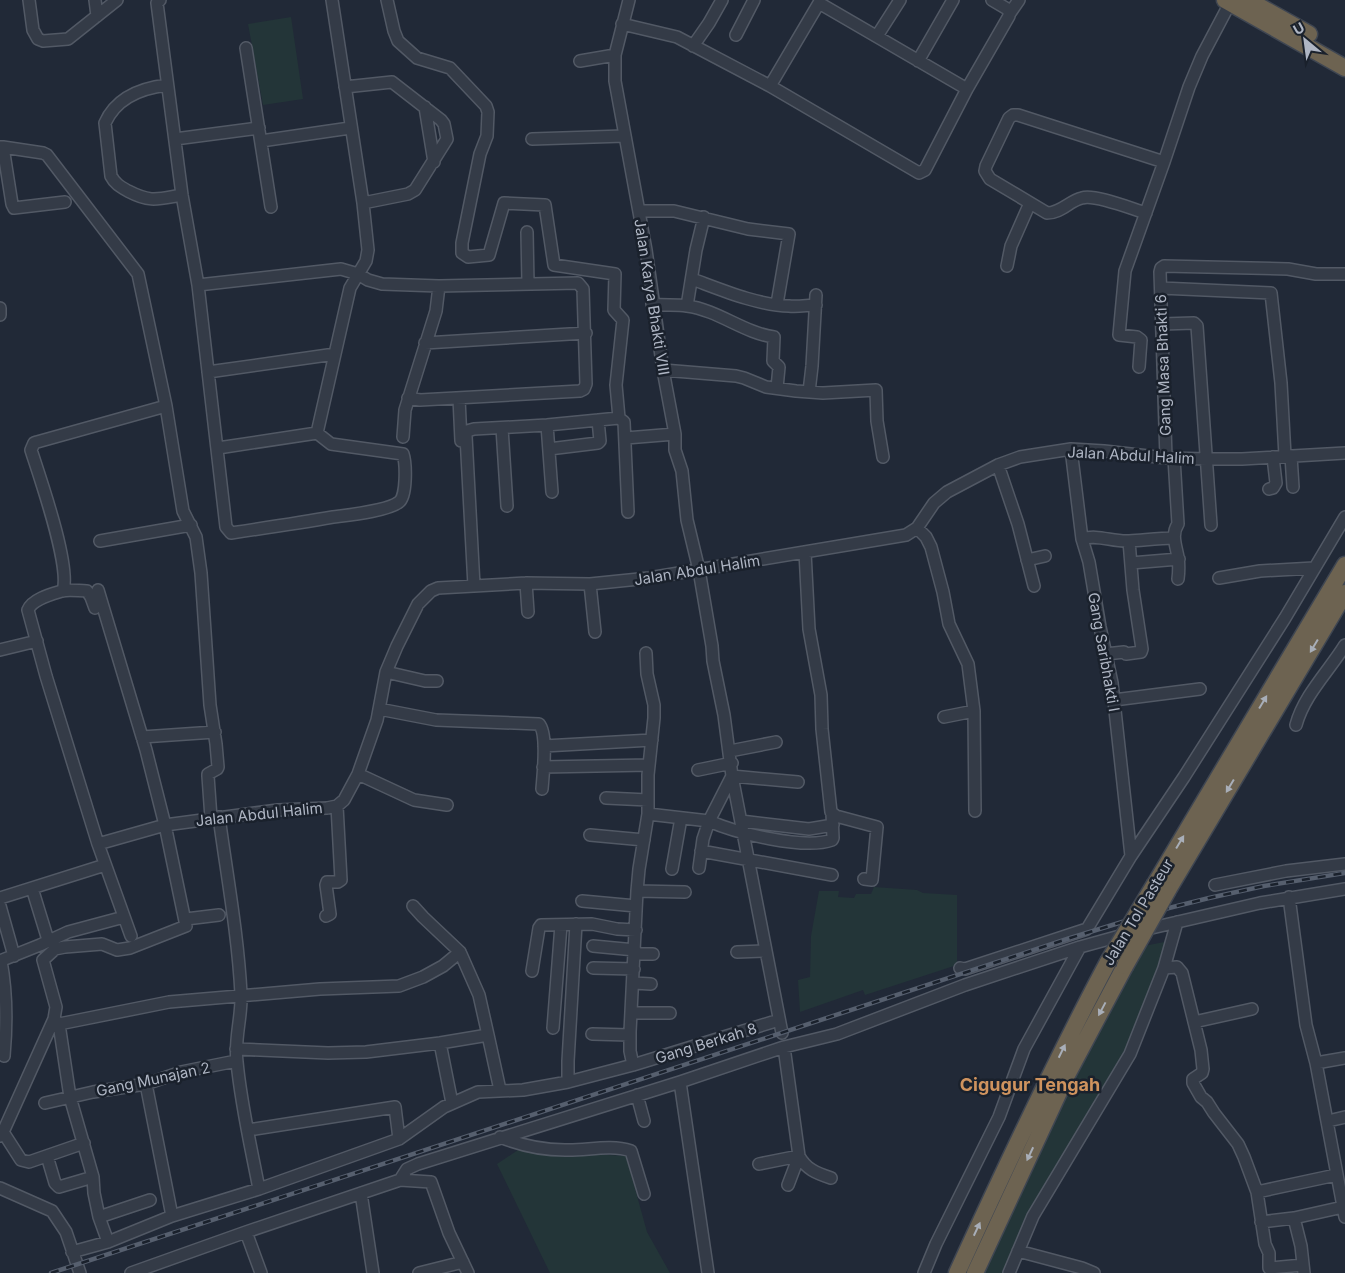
<svg xmlns="http://www.w3.org/2000/svg" width="1345" height="1273" font-family="Inter,sans-serif">
  <style>
    .green { fill: #233538 }
    .lines { fill: none; stroke-linecap: round; stroke-linejoin: round }
    .minor-casing { stroke: #525965; stroke-width: 14 }
    .highway-casing { stroke: #3f4652; stroke-width: 19 }
    .minor { stroke: #343b47; stroke-width: 11 }
    .highway { stroke: #6d6351; stroke-width: 16 }
    .rail-casing { stroke: #565f6e; stroke-width: 4.5 }
    .rail { stroke: #1a212c; stroke-width: 2.5; stroke-dasharray: 8; stroke-linecap: butt }
    .highway-bridge-casing { stroke: #3f4652; stroke-width: 19; stroke-linecap: butt }
    .highway-bridge { stroke: #6d6351; stroke-width: 16 }
    .oneway { fill: #a8aeb8 }
    .labels { text-anchor: middle; dominant-baseline: central; stroke-width: 5; stroke-linejoin: round; paint-order: stroke }
    .street-label { font-size: 15px; fill: #afb6c4; stroke: #1a212c }
    .quarter-label { font-size: 18px; font-weight: bold; fill: #cf935e; stroke: #1a212c }
  </style>
  <rect width="100%" height="100%" fill="#212937"/>
  <!-- green -->
  <path class="green" d="M291 17 303 99 263 105 248 24Z
    M874 887 917 890 923 893 957 895V965L865 995 863 990 800 1012 798 980 810 977 811 936 819 891H839L838 897 854 898 856 894H871Z
    M1169 941 1123 1057 1005 1273H983C1031 1161 1088 1054 1144 946Z
    M518 1150 626 1156 647 1232 670 1273H550L497 1164Z"/>
  <g class="lines">
    <defs>
      <path id="minor" d="M29 0 33 30 38 39 43 41 68 39 117 0
        M95 0 97 16
        M160 0 157 3 182 195 198 285 226 527 231 533C265 528 299 523 333 517 348 515 388 511 399 502 407 496 406 463 403 454L331 444 317 433 350 288 366 261 368 250 363 203 332 0
        M387 0 394 31 398 41 417 58 450 68 486 106 488 112 487 136 480 154 462 243V253L468 257 489 255 504 203 545 205 554 265 615 274 614 310 623 320 616 385 619 418 624 422 628 512
        M629 0 615 55V81L646 250 663 370 675 434V450L682 471 687 520 699 570 712 646 713 661 724 715 732 776 782 1033
        M1010 13 1019 0
        M622 24 677 37 770 86 919 173 925 170 967 89 1009 16V10L992 0
        M736 35 754 0
        M877 36 900 0
        M693 46 709 23 722 0
        M246 48 271 207
        M580 61 615 55
        M918 61 953 0
        M167 85C142 88 116 98 105 123L111 176C115 184 121 187 128 191 151 203 158 199 182 195
        M770 86 819 3 967 89
        M345 87 392 82 441 120 444 124 447 139 415 190 408 194 363 203
        M425 107 434 162
        M175 139 259 128
        M532 139 624 136
        M261 141 350 128
        M0 147H3L12 204 14 208 65 202
        M3 147 43 153 47 155 138 274 166 406 183 511 196 537 201 573 210 705 216 744 218 767 217 769 208 774V776L211 818
        M639 211H674L748 229 789 234 777 304
        M1146 213C1132 209 1095 194 1082 198 1069 201 1061 213 1047 213L990 179 985 171 986 166 1009 118 1013 115H1018L1164 162
        M527 232 528 284
        M1007 266 1011 246 1030 203
        M692 279C722 290 757 305 789 306 798 307 808 305 816 305
        M198 285 341 269 358 274 368 280 382 284 439 286 578 283 583 289 586 384 584 389 580 391 420 400 408 398
        M1161 288 1271 293 1281 383 1285 456
        M652 304C664 306 676 304 687 306 718 310 744 333 774 337L773 361 779 367 777 388
        M687 306 696 250 704 217
        M0 308V315
        M1162 324 1194 323 1197 326 1211 525
        M425 343 586 333
        M1139 367 1141 340 1137 337 1119 335 1125 271 1164 162 1189 87 1202 56 1230 3
        M663 370 736 376 744 378 766 387 796 391 823 393 876 390 877 421 883 457
        M208 372 335 354
        M809 392 812 366 816 295
        M459 398 461 441
        M547 425 552 492
        M502 428 507 506
        M403 437 405 410 436 311 439 286
        M626 438 675 434
        M218 448 317 433
        M549 449 598 443 600 441 598 420
        M1071 449 1082 539 1089 562 1100 627 1112 683 1131 856
        M1291 456 1293 487
        M1166 458 1160 272 1161 268 1164 266 1288 269 1316 274H1345
        M1174 458 1178 524C1171 534 1176 546 1178 557 1179 564 1179 571 1178 579
        M998 465 1018 524 1034 586
        M1269 489 1273 488 1276 483 1273 457
        M917 528 926 537 931 547 943 592 949 624 968 664 974 711 975 811
        M1082 539C1098 534 1112 542 1129 541 1145 540 1159 538 1174 538
        M100 541 191 525
        M805 552 809 629 821 695 822 729 831 812 836 816 877 827 872 880 864 879
        M1027 560 1045 556
        M1131 563 1179 559
        M1219 578 1260 571 1314 568
        M526 583 528 612
        M590 584 595 632
        M474 586 466 436 467 431 474 429 547 425 619 418
        M63 591C71 566 40 478 31 450L34 443 37 442 166 406
        M95 608 91 597 87 591C79 591 69 589 62 591 52 594 32 599 28 610L46 676 98 844 131 936
        M0 650 37 641
        M1106 654 1124 652 1126 654 1141 652 1142 649 1133 590 1129 541
        M386 672 425 681H437
        M1114 700 1200 689
        M379 709 436 720 539 724C548 734 543 775 542 789
        M944 717 974 711
        M1296 725C1304 695 1329 671 1345 645
        M142 737 215 732
        M544 746 652 740
        M730 751 776 742
        M543 767 649 765
        M698 770 732 763
        M358 774 414 800 447 805
        M732 776 798 782
        M606 798 648 800
        M648 814 709 821 732 776
        M219 817C227 876 238 935 241 994 242 1017 234 1039 237 1062 241 1105 251 1147 259 1189
        M741 821 809 829 833 825
        M165 825 278 810 327 808 337 806 344 800 358 774 377 720 386 672 397 646 418 604 431 591 438 588 526 583 590 584 649 578 906 535 917 528 934 503 947 492 998 465 1020 457 1071 449 1104 451 1166 458 1208 459H1242L1345 453
        M590 835 644 840
        M98 844 158 827
        M701 851 832 875
        M699 868 703 839 709 821C736 833 804 850 832 840L833 838 832 813
        M672 869 681 818
        M1215 885 1286 871 1345 864
        M32 888 48 940
        M637 891 685 892
        M1289 897 1306 1025 1316 1063 1345 1217
        M0 898 105 865
        M582 901 636 906
        M0 906 14 956
        M326 916 330 914 326 885 327 882H338L341 880 337 806
        M186 919 219 915
        M1143 930 1260 903 1345 889
        M593 946 635 950
        M737 952 766 951
        M635 954H653
        M0 961 40 945 68 932 124 917
        M1 961C7 993 7 1023 4 1056
        M593 968 634 969
        M960 968 965 969 1087 929 1131 856 1184 777 1285 618 1345 517
        M1164 968 1177 967 1182 973 1201 1050 1203 1069 1202 1073 1193 1079V1083L1201 1097 1207 1102 1214 1113 1238 1144 1244 1157 1257 1192 1265 1244 1269 1253V1268L1303 1265
        M532 971 539 928 541 925 592 924 617 929 636 930
        M634 983 651 984
        M632 1013H670
        M54 1019 59 1024 70 1097 93 1177 94 1193 99 1217 108 1242
        M1194 1022 1252 1009
        M59 1024 169 1002 320 989 399 986 423 977 443 966 460 952
        M553 1028 561 925
        M592 1034 630 1035
        M488 1035 500 1090
        M440 1043 452 1103
        M784 1047 799 1156 788 1185
        M236 1049 328 1053 366 1052 440 1043 488 1035 479 995 460 952 423 917 413 906
        M1316 1063 1345 1058
        M633 1065 630 1051V1032L637 891 639 869 648 814V775L654 718V705L647 674 646 653
        M568 1082V1061L576 924
        M680 1082 708 1273
        M146 1084 172 1216
        M637 1095 644 1121
        M45 1103 93 1092 146 1084 181 1072 236 1061
        M1328 1121 1345 1117
        M248 1130 395 1107 399 1139
        M3 1132 21 1160 29 1162 84 1143
        M0 1136 3 1132 54 1019 56 1007 43 960 55 949 65 947 102 944 117 950 130 948 186 926 165 825 146 750 98 590
        M500 1137C520 1145 543 1150 565 1150 586 1151 610 1144 631 1151L644 1194
        M47 1156 55 1183 59 1187 93 1177
        M759 1164 799 1156C806 1169 816 1173 831 1178
        M400 1180 431 1182 449 1233 468 1273
        M0 1188 52 1211 66 1232 80 1273
        M1257 1192 1336 1175
        M361 1193 373 1273
        M99 1217 150 1200
        M1294 1218 1301 1246 1304 1273
        M1261 1222 1294 1218 1343 1207
        M246 1232 261 1273
        M1018 1251 1082 1268 1094 1273
        M72 1252 108 1242 172 1216 259 1189 399 1139 444 1107 478 1092 523 1090 568 1082 633 1065 779 1020
        M131 1273 246 1232 400 1180 407 1169 418 1164 680 1082 784 1047 837 1034 965 985 1080 947 1127 934
        M419 1273 463 1262
        M924 1273 936 1244 999 1117 1024 1049 1080 947
        M1009 1273 1033 1216 1130 1054 1164 968 1177 922"/>
      <path id="highway" d="M1225 0 1345 68
        M1248 0 1309 34
        M1155 884 1345 565
        M1168 890 1345 593
        M957 1273C1005 1168 1054 1063 1108 962
        M975 1273 1067 1075 1125 966"/>
    </defs>
    <!-- minor casing -->
    <use href="#minor" class="minor-casing"/>
    <!-- highway casing -->
    <use href="#highway" class="highway-casing"/>
    <!-- minor -->
    <use href="#minor" class="minor"/>
    <!-- highway -->
    <use href="#highway" class="highway"/>
    <defs>
      <path id="rail" d="M51 1273 1067 939 1161 910 1209 898 1264 886 1345 873"/>
    </defs>
    <!-- rail casing -->
    <use href="#rail" class="rail-casing"/>
    <!-- rail -->
    <use href="#rail" class="rail"/>
    <defs>
      <path id="highway-bridge" d="M1108 962 1155 884
        M1125 966 1168 890"/>
    </defs>
    <!-- highway-bridge casing -->
    <use href="#highway-bridge" class="highway-bridge-casing"/>
    <!-- highway-bridge -->
    <use href="#highway-bridge" class="highway-bridge"/>
  </g>
  <!-- one-way arrows -->
  <defs><path id="oneway-solid" d="M-6-.8H1V-3.2L6.5 0L1 3.2V.8H-6Z" transform="scale(1.25)"/></defs>
  <g class="oneway">
    <use href="#oneway-solid" transform="translate(1314 646) rotate(121)"/>
    <use href="#oneway-solid" transform="translate(1263 702) rotate(-59)"/>
    <use href="#oneway-solid" transform="translate(1230 786) rotate(121)"/>
    <use href="#oneway-solid" transform="translate(1180 842) rotate(-59)"/>
    <use href="#oneway-solid" transform="translate(1102 1009) rotate(118)"/>
    <use href="#oneway-solid" transform="translate(1062 1051) rotate(-64)"/>
    <use href="#oneway-solid" transform="translate(1030 1154) rotate(115)"/>
    <use href="#oneway-solid" transform="translate(977 1229) rotate(-65)"/>
  </g>
  <g class="labels">
    <!-- street labels -->
    <g class="street-label">
      <text transform="translate(652 297) rotate(81)">Jalan Karya Bhakti VIII</text>
      <text transform="translate(1163 365) rotate(-92)">Gang Masa Bhakti 6</text>
      <text transform="translate(1131 455) rotate(3)">Jalan Abdul Halim</text>
      <text transform="translate(697 570) rotate(-9)">Jalan Abdul Halim</text>
      <text transform="translate(1104 652) rotate(80)">Gang Saribhakti I</text>
      <text transform="translate(259 814) rotate(-6)">Jalan Abdul Halim</text>
      <text transform="translate(1138 912) rotate(-59)">Jalan Tol Pasteur</text>
      <text transform="translate(706 1043) rotate(-17)">Gang Berkah 8</text>
      <text transform="translate(153 1079) rotate(-12)">Gang Munajan 2</text>
    </g>
    <!-- quarter labels -->
    <g class="quarter-label">
      <text x="1030" y="1084">Cigugur Tengah</text>
    </g>
  </g>
  <!-- north arrow -->
  <g transform="translate(1305 40) rotate(331)" stroke="#1a212c" stroke-width="4" paint-order="stroke">
  <path d="M0-4L9 19L0 12L-9 19Z" fill="#afb6c4"/>
  <text y="-8" font-size="14" font-weight="bold" text-anchor="middle" fill="#afb6c4">U</text>
  </g>
</svg>
